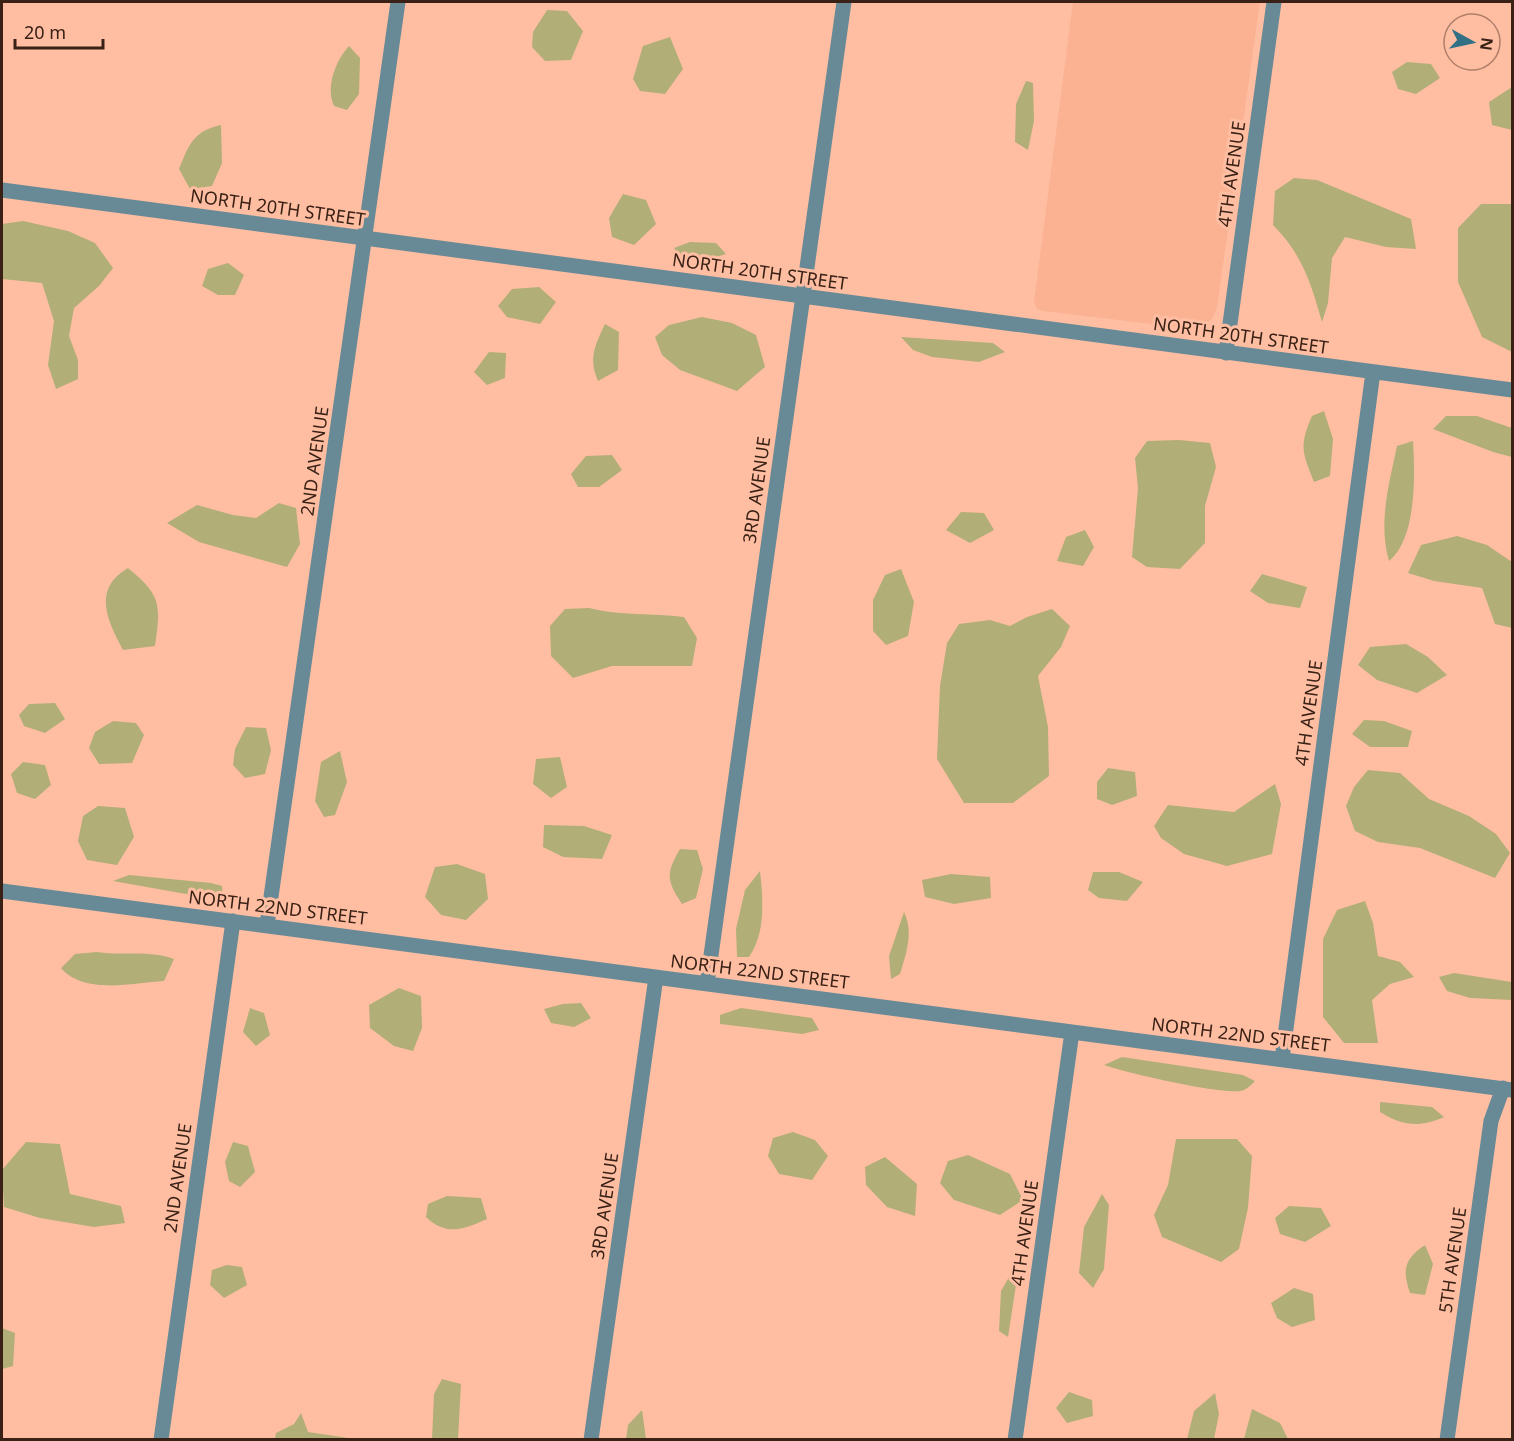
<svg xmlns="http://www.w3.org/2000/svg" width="1514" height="1441" font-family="'Noto Sans',sans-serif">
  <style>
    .built { fill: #fab293 }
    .green { fill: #b1ae78 }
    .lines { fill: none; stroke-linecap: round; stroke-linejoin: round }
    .minor { stroke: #688a97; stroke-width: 15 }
    .labels { text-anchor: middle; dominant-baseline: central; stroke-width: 6; stroke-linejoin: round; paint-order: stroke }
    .street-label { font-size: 18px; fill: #392116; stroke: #ffbea2 }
  </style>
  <rect width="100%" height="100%" fill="#ffbea2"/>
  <!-- built -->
  <path class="built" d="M1073 2H1260L1217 308 1213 317 1202 330 1043 311 1037 309 1034 302Z"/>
  <!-- green -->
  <path class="green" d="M547 10 567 11 583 31 571 60 545 61 532 47 533 32Z
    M670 37 683 69 665 94 640 91 633 79 643 46Z
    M349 46 360 58 359 94 347 110 334 106C325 87 336 60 349 46Z
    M1407 62 1431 64 1440 78 1416 94 1398 89 1392 72Z
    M1026 81 1033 83 1034 121 1028 150 1015 142 1016 104Z
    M1512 87V130L1492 125 1489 102Z
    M221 125 222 163 212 186 190 189 179 169C189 145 193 131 221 125Z
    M1294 178 1317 180 1411 219 1416 249 1386 247 1345 237 1332 258 1328 303 1322 322C1311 283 1302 254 1273 225L1275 191Z
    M623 194 646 200 656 224 634 245 612 237 609 218Z
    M1481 204H1512V352L1482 337 1458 282V228Z
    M23 221 68 231 95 243 113 268 99 286 74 308 69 336 78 360V379L56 389 48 365 54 321 42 283 2 279V224Z
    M690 242 716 243 726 254 703 261 681 257 674 248Z
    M228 263 244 275 235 295H218L202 286 208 269Z
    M539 287 556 302 540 324 507 317 498 306 512 289Z
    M702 317 732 323 756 335 765 367 737 391 680 370 662 355 655 337 669 325Z
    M605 324 619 332 618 370 598 381C588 359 595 345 605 324Z
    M901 337 993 343 1005 352 979 362 932 357 913 350Z
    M489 352 506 353 505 378 487 385 474 372Z
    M1324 411 1333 439 1330 476 1314 482C1302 452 1299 446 1312 416Z
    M1446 416H1477L1512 428V457L1493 452 1433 429Z
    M1179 440 1210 443 1216 467 1205 506V543L1180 569 1147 567 1132 557 1138 488 1135 458 1147 441Z
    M1413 441C1415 475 1417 538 1389 561 1378 523 1389 484 1397 446Z
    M612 455 622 470 599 487H578L571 474 586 456Z
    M279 503 296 508 300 544 287 567 199 542 167 523 197 505 233 515 256 518Z
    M961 512 984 513 994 530 970 543 946 530Z
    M1085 530 1094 547 1083 566 1057 561 1066 537Z
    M1457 536 1487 545 1512 562V628L1495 624 1482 588 1434 581 1408 573 1421 545Z
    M128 568C161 595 161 604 155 646L123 650C107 620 92 589 128 568Z
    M901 569 914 602 908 636 886 645 873 631V600L885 575Z
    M1262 574 1307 587 1300 608 1268 603 1250 591Z
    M589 608C620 616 652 613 684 617L697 638 692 666H612L573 678 551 656 550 626 565 609Z
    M1052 609 1070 626 1061 647 1038 676 1048 727 1049 776 1013 803H964L937 759 940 686 947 643 959 624 990 620 1010 626 1027 617Z
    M1406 644 1428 657 1447 675 1417 693 1377 680 1358 665 1370 647Z
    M55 703 65 719 45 733 24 726 19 715 29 704Z
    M1364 720 1384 721 1412 731 1408 747H1370L1352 734Z
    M113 721 136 723 144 735 132 763 99 764 89 748 95 732Z
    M246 727 266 728 271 750 265 774 245 778 233 765 235 749Z
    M340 751 347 782 335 815 324 817 315 801 321 762Z
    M560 757 567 787 551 798 533 784 536 759Z
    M23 762 45 765 51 785 35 799 17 793 11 774Z
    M1108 768 1135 772 1137 796 1112 805 1097 799V782Z
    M1368 770 1400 773 1429 799 1469 816 1496 834 1510 853 1495 878 1420 848 1378 842 1355 831 1346 806 1354 787Z
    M1275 784 1281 804 1272 854 1227 866 1184 854 1161 838 1154 826 1168 805 1234 812Z
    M98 806 125 808 134 837 117 865 87 860 78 841 83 816Z
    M544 825 584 826 612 835 602 859 563 857 543 847Z
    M680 849 697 850 703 869 696 898 682 904C666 880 666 873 680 849Z
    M457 864 485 874 488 899 466 920 441 915 425 897 435 867Z
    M760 871C763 899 766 933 749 957H737L736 929 745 890Z
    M1093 872H1119L1143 882 1127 901 1099 898 1088 890Z
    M951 874 990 877 991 898 954 904 925 897 922 880Z
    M129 875 211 883 222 886 223 896 203 897 113 881Z
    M1365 901 1373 923 1378 956 1400 962 1414 977 1390 984 1372 1000 1378 1043H1344L1323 1017V939L1337 910Z
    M904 912C914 932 906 954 900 974L891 979 889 956Z
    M97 952C124 956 148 950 174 959L164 981C132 983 84 995 61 968L75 954Z
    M1454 973 1512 982V1000L1470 998 1447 991 1439 977Z
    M399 988 421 996 422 1028 413 1051 394 1046 370 1028 369 1005Z
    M581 1003 591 1018 574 1027 551 1023 544 1009 563 1004Z
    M250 1008 264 1013 270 1035 256 1046 243 1032Z
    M741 1008 812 1018 819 1030 802 1034 720 1024V1015Z
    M1122 1057 1243 1075 1255 1081C1252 1084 1248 1088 1244 1090 1229 1097 1123 1072 1104 1065Z
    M1380 1102 1432 1107 1444 1117C1420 1128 1402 1126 1380 1112Z
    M793 1132 815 1140 828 1156 812 1180 779 1174 768 1156 773 1138Z
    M1176 1139H1237L1252 1156 1248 1208 1239 1249 1221 1262 1162 1237 1154 1215 1168 1185Z
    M26 1142 60 1144 70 1194 121 1206 125 1223 94 1227 40 1218 4 1207 2 1170Z
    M233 1142 248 1146 255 1172 240 1187 229 1181 225 1162Z
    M968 1155 1010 1174 1023 1200 1000 1215 954 1200 940 1183 948 1161Z
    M885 1157 917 1184 915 1216 887 1207 866 1185 865 1167Z
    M1102 1194 1109 1205 1104 1269 1093 1288 1079 1273 1084 1227Z
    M447 1196 481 1198 487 1219C464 1229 447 1237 426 1217L428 1204Z
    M1289 1206 1321 1208 1331 1226 1305 1242 1280 1234 1275 1218Z
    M1425 1245 1433 1264 1425 1295 1410 1293C1402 1270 1404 1259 1425 1245Z
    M227 1265 242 1267 247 1285 224 1298 210 1285 212 1270Z
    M1012 1272 1016 1285 1008 1337 999 1331 1001 1291Z
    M1294 1288 1313 1294 1315 1320 1292 1327 1277 1318 1271 1303Z
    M2 1328 15 1333 13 1366 2 1369Z
    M442 1379 461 1384 458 1439H432L434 1394Z
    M1069 1392 1092 1400 1093 1416 1067 1423 1056 1408Z
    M1215 1393 1219 1414 1214 1439H1187L1194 1411Z
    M1252 1409 1280 1423 1288 1439H1244Z
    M642 1410 646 1439H626L628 1425Z
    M301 1413 308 1432 355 1439H275L276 1433 294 1424Z"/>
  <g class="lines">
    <!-- minor -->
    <path class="minor" d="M2 190 1512 390
      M1226 353 1274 2
      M2 891 1512 1090
      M267 925 398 2
      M707 984 844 2
      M1282 1059 1373 372
      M161 1440 233 921
      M591 1440 656 977
      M1015 1440 1072 1032
      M1447 1440 1491 1121 1503 1088"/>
  </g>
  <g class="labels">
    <!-- street labels -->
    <g class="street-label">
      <text transform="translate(1231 174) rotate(-82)">4TH AVENUE</text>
      <text transform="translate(278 207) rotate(8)">NORTH 20TH STREET</text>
      <text transform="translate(760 271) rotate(8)">NORTH 20TH STREET</text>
      <text transform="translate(1241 335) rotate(8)">NORTH 20TH STREET</text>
      <text transform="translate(314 461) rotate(-82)">2ND AVENUE</text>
      <text transform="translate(756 490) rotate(-82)">3RD AVENUE</text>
      <text transform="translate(1308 713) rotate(-82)">4TH AVENUE</text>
      <text transform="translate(278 907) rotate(7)">NORTH 22ND STREET</text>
      <text transform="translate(760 971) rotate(7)">NORTH 22ND STREET</text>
      <text transform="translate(1241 1034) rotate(7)">NORTH 22ND STREET</text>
      <text transform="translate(177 1178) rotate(-82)">2ND AVENUE</text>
      <text transform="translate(604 1206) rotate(-82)">3RD AVENUE</text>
      <text transform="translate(1024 1233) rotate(-82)">4TH AVENUE</text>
      <text transform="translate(1452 1260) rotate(-82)">5TH AVENUE</text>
    </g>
  </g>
  <!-- border -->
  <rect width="1514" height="1441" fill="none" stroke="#392116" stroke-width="6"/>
  <!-- north arrow -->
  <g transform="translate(1472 42) rotate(98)"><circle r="28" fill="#ffbea2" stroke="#b07f6a" stroke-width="1.5"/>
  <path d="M0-4.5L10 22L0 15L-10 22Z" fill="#327086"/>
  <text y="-9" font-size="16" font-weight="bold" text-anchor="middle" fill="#392116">N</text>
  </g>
  <!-- scale -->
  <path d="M15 39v9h88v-9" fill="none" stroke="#392116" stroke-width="3"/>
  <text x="24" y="39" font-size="18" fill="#392116" stroke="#ffbea2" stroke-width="4.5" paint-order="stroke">20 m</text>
</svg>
